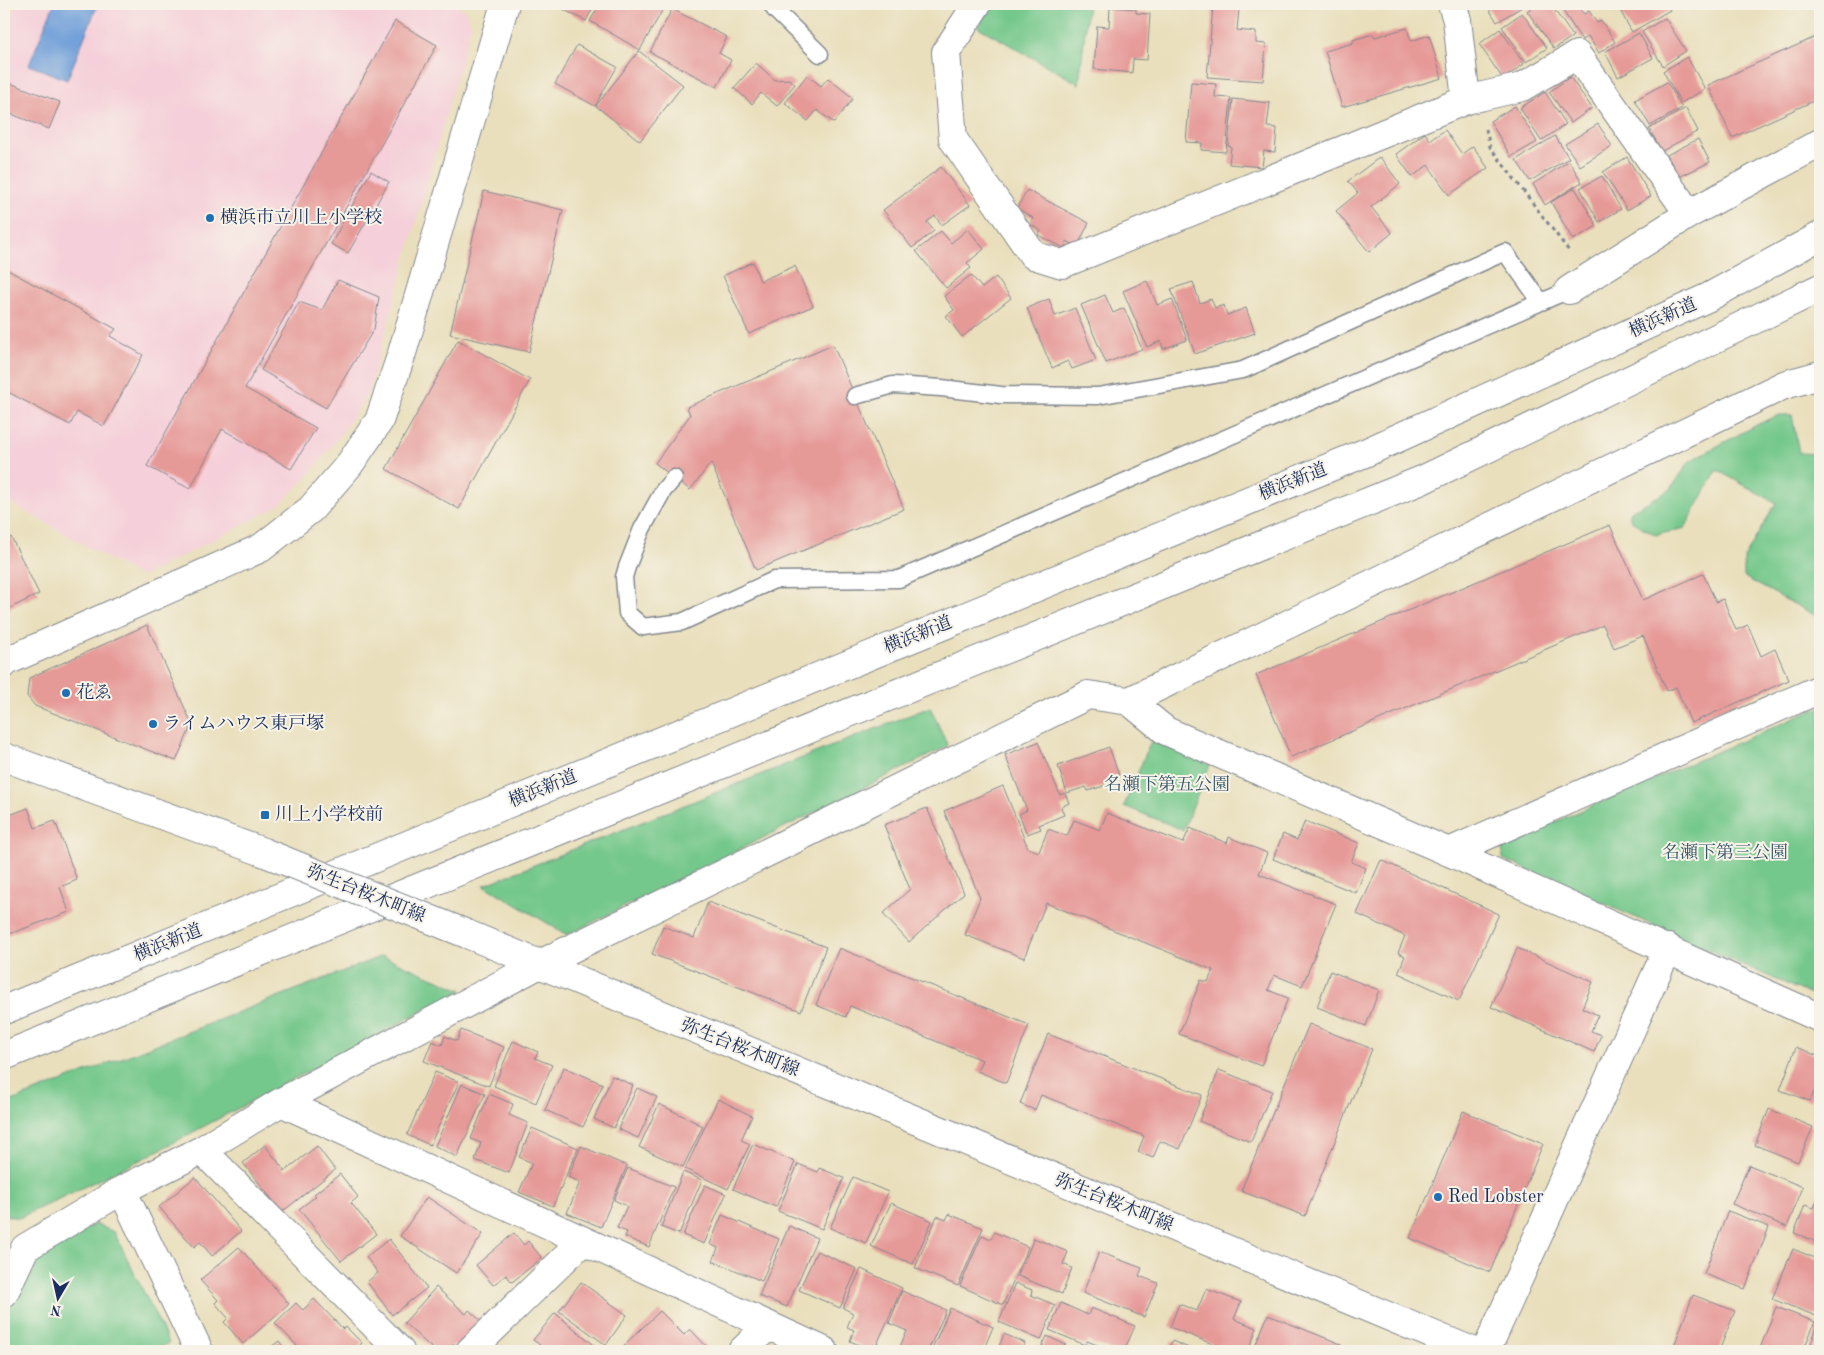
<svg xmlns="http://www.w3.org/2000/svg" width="1824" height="1355" font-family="'Old Standard TT','Noto Serif JP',serif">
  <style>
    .built { fill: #f5cfd9 }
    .green { fill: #75c88b; stroke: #487c74 }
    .water { fill: #709fd9; stroke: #46679c }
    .building { fill: #e69a98 }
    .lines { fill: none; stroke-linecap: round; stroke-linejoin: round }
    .service-casing { stroke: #82878d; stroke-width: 19 }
    .minor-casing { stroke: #82878d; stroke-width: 30 }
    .tertiary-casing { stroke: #82878d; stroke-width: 30 }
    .secondary-casing { stroke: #82878d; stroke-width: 30 }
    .trunk-casing { stroke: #82878d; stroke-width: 30 }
    .path { stroke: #82878d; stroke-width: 3; stroke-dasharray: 4 4; stroke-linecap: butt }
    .service { stroke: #fff; stroke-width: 16 }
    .minor { stroke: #fff; stroke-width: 28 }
    .tertiary { stroke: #fff; stroke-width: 28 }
    .secondary { stroke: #fff; stroke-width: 28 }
    .trunk { stroke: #fff; stroke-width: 28 }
    .secondary-bridge-casing { stroke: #82878d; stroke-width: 30; stroke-linecap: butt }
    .secondary-bridge { stroke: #fff; stroke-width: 28 }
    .poi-dot { fill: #1f6fb2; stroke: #f7f3e8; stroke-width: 2 }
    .labels { text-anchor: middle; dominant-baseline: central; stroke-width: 4; stroke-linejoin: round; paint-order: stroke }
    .poi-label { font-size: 18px; fill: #1b2f5e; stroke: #f7f3e8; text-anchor: start }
    .street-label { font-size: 18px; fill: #1b2f5e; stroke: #f7f3e8 }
    .park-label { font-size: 18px; fill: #325569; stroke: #f7f3e8 }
  </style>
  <rect width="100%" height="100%" fill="#f7f3e8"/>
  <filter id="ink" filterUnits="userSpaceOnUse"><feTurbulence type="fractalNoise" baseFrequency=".02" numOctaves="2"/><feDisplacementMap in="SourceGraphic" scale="10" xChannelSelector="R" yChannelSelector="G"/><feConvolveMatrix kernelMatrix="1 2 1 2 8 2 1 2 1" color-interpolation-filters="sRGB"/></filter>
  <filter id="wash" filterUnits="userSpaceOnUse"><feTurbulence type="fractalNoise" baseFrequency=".0096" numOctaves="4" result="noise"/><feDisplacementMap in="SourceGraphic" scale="20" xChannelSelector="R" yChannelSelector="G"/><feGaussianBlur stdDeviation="1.12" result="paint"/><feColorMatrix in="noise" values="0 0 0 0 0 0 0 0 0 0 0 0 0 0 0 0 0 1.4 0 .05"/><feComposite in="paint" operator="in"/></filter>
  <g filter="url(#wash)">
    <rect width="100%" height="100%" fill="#e9dfbc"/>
    <!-- built -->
    <path class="built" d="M16 4H453L466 11 471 25 369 391 339 437 310 474 279 506 141 577 4 499V45Z"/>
    <!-- green -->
    <path class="green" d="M992 4H1088L1079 84 978 27Z
      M1779 415H1792L1799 453 1820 454V618L1744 577V558L1776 503 1717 470 1685 528 1656 535 1631 521 1629 512 1670 490 1690 461 1754 426Z
      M930 707 948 746 567 935 484 885Z
      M1820 707V999L1503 859 1502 845Z
      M1151 741 1210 765 1183 830 1124 806Z
      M382 956 462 990 146 1157 19 1218 4 1215V1104Z
      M95 1224 114 1232 169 1343 152 1351H4V1306L26 1260Z"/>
    <!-- water -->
    <path class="water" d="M54 4H98L67 80 29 65Z"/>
    <g id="blocks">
      <!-- building -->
      <path class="building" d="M567 4H595L586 21 564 10Z
        M600 4H666L640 50 590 21Z
        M1486 4H1527L1497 22Z
        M1537 4H1550L1573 36 1554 49 1527 11Z
        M1575 4 1584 14 1589 11 1597 23 1601 20 1615 42 1599 53 1588 36 1582 40 1563 11Z
        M1619 4H1667L1670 10 1632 32 1617 5Z
        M1213 6 1239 9 1237 30 1256 32V43L1266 44 1263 81 1207 77Z
        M1110 7 1136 9V13L1150 14 1147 60 1133 59 1132 73 1094 69 1097 26 1109 27Z
        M672 9 727 37 719 53 731 60 717 87 650 52Z
        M1522 13 1547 48 1526 62 1502 27Z
        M1665 18 1686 51 1663 66 1642 32Z
        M395 21 437 45 245 388 316 428 291 469 222 429 190 489 147 466Z
        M1407 28 1411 41 1429 35 1442 78 1342 107 1325 51 1353 43V40L1373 34 1375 37Z
        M1500 29 1524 64 1503 79 1479 44Z
        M1639 33 1653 58 1618 77 1605 52Z
        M1820 35V98L1732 138 1708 85Z
        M577 45 617 67 595 106 555 84Z
        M639 51 683 85 640 141 596 106Z
        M1687 57 1705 89 1681 103 1663 71Z
        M756 63 775 80 789 79 795 84 777 106 761 93 752 104 734 88Z
        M807 75 821 86 828 78 853 98 834 123 817 110 808 121 785 103Z
        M1570 77 1592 108 1571 123 1549 92Z
        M1191 82 1216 84 1215 97 1231 98 1226 152 1201 150 1202 143 1186 142Z
        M1667 82 1682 108 1650 126 1635 100Z
        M10 83 60 102 49 129 4 111V99Z
        M1545 92 1566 124 1541 141 1520 108Z
        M1233 99 1270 103 1267 127 1277 128 1275 152 1264 151 1262 167 1229 164 1231 147 1228 146Z
        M1515 106 1537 142 1511 157 1490 121Z
        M1686 108 1698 131 1662 151 1649 129Z
        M1598 124 1612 146 1580 166 1565 144Z
        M1445 130 1462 154 1473 146 1488 168 1449 195 1428 165 1412 177 1396 154 1425 133 1430 140Z
        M1555 136 1569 158 1530 181 1516 160Z
        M1698 139 1710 162 1679 177 1667 155Z
        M1380 157 1400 184 1371 207 1392 233 1369 252 1336 211 1358 193 1348 181Z
        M1627 157 1651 196 1627 210 1603 172Z
        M1569 161 1582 182 1545 205 1533 184Z
        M941 167 970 205 942 225 935 216 927 222 934 231 912 248 883 210Z
        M371 171 389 182 348 253 331 244Z
        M1602 176 1621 209 1599 222 1580 188Z
        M1575 188 1597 226 1573 240 1551 202Z
        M1027 190 1089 223 1077 247 1067 241 1064 248 1038 235 1041 231 1030 224 1033 218 1017 208Z
        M484 191 563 210 529 352 450 334Z
        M968 229 984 249 967 263 971 268 946 288 916 251 941 231 951 243Z
        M753 262 760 281 795 266 813 306 749 334 723 276Z
        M4 268 116 329 110 336 143 355 104 426 77 412 70 425 4 390Z
        M971 275 982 288 996 277 1011 298 962 337 946 316 954 310 944 296Z
        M338 280 379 297 374 329 326 408 261 370 299 302 322 310Z
        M1147 281 1157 305 1172 299 1187 340 1163 349 1161 341 1147 347 1123 291Z
        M1193 282 1200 303 1211 299 1215 308 1224 305 1227 315 1246 308 1255 333 1195 354 1171 289Z
        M1105 295 1113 313 1124 308 1142 349 1106 363 1081 305Z
        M1049 299 1055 316 1075 308 1096 360 1072 369 1068 361 1052 368 1027 308Z
        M458 340 530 380 459 509 386 469Z
        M833 345 904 509 756 570 711 463 690 490 655 463 690 415 687 407Z
        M1610 525 1643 600 1703 574 1716 602 1723 599 1736 630 1748 625 1761 656 1775 649 1789 680 1691 723 1676 687 1667 691 1643 636 1614 648 1603 625 1291 757 1256 675Z
        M11 537 39 594 4 611V541Z
        M147 625 192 724 176 761 35 706 27 696 29 678Z
        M1038 742 1060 795 1065 793 1069 803 1061 807 1064 815 1039 825 1041 829 1027 834 1019 814 1027 810 1005 755Z
        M1109 747 1119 775 1108 778 1110 784 1088 791 1086 787 1067 793 1058 766Z
        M1003 786 1028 848 1039 852 1048 829 1067 836 1074 820 1100 830 1107 813 1183 843 1190 828 1227 843 1229 837 1267 853 1259 874 1336 904 1302 986 1274 975 1268 990 1288 998 1261 1066 1179 1034 1201 980 1208 982 1213 970 1046 903 1024 958 965 935 980 898 944 811Z
        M28 808 35 828 55 821 77 880 60 887 69 912 4 936V817Z
        M927 808 964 893 909 942 883 914 910 889 884 825Z
        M1305 821 1359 843 1351 862 1366 868 1356 893 1273 859 1283 834 1297 840Z
        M1381 860 1499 914 1459 1001 1398 973 1405 956 1398 953 1405 936 1357 914Z
        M708 902 826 947 801 1011 652 954 663 926 694 938Z
        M839 948 1029 1025 1006 1083 977 1071 982 1060 850 1006 846 1017 816 1005Z
        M1517 948 1593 982 1582 1008 1598 1015 1591 1031 1601 1035 1594 1052 1491 1007Z
        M1330 971 1379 990 1366 1026 1317 1007Z
        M1309 1024 1372 1049 1305 1216 1241 1191Z
        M461 1030 504 1047 489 1086 424 1061 432 1041 442 1045 445 1036 457 1041Z
        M1048 1034 1202 1095 1180 1149 1160 1141 1153 1158 1138 1152 1144 1136 1041 1095 1035 1110 1020 1104Z
        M513 1041 538 1052 535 1058 552 1065 536 1103 494 1086Z
        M1796 1047 1820 1057V1094L1814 1092 1810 1101 1780 1090Z
        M564 1067 603 1084 583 1127 545 1110Z
        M1219 1070 1272 1091 1251 1142 1199 1121Z
        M435 1072 459 1082 430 1145 407 1135Z
        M612 1076 633 1085 614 1128 594 1119Z
        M462 1084 485 1094 457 1157 435 1146Z
        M637 1088 657 1097 638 1138 618 1129Z
        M489 1094 513 1104 509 1115 528 1123 509 1173 475 1160 481 1143 471 1139Z
        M718 1099 752 1116 741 1140 750 1144 728 1189 685 1169Z
        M659 1104 703 1126 683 1167 639 1147Z
        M1769 1109 1813 1127 1798 1162 1755 1145Z
        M1463 1111 1543 1144 1490 1272 1410 1238Z
        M532 1128 578 1148 553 1206 519 1192 532 1163 519 1157Z
        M753 1144 795 1162 776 1207 733 1189Z
        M265 1145 285 1171 317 1146 335 1170 282 1212 243 1163Z
        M581 1146 627 1166 601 1227 567 1213 580 1182 568 1177Z
        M798 1164 818 1172 819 1168 844 1178 822 1229 778 1211Z
        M1749 1165 1803 1187 1787 1227 1732 1204Z
        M628 1168 674 1187 649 1247 625 1237 627 1232 617 1228 627 1206 614 1200Z
        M683 1172 702 1180 679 1234 661 1227Z
        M340 1174 358 1197 351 1203 376 1234 341 1261 299 1209 316 1196 314 1194Z
        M195 1177 241 1231 212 1256 200 1242 194 1247 159 1207Z
        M853 1177 888 1192 866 1243 830 1228Z
        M705 1185 726 1194 704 1244 683 1235Z
        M1820 1193V1243L1794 1233 1805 1205 1814 1208Z
        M427 1197 483 1234 456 1273 400 1236Z
        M891 1203 932 1221 913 1264 871 1246Z
        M1728 1211 1769 1227 1745 1289 1704 1274Z
        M949 1214 983 1228 958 1286 915 1268 937 1216 946 1220Z
        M722 1215 779 1239 762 1281 713 1261 718 1248 710 1244Z
        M789 1226 817 1238 787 1307 759 1296Z
        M994 1232 1028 1247 1003 1305 960 1286 982 1235 991 1239Z
        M514 1233 524 1245 528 1241 542 1258 512 1282 506 1275 493 1285 476 1265Z
        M1034 1238 1068 1252 1063 1264 1072 1268 1062 1294 1018 1276Z
        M389 1239 427 1288 392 1315 367 1282 378 1273 366 1257Z
        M239 1247 289 1304 243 1344 224 1322 228 1318 215 1303 218 1300 200 1280Z
        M1793 1249 1820 1260V1305L1816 1316 1772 1299Z
        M817 1251 857 1269 840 1308 799 1290Z
        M1099 1252 1142 1268 1139 1276 1158 1283 1144 1317 1083 1293Z
        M861 1269 902 1288 874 1351 850 1341 854 1330 847 1327 853 1313 843 1308Z
        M581 1282 627 1315 606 1345 559 1311Z
        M1015 1283 1032 1290 1031 1295 1055 1305 1041 1340 999 1322Z
        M436 1287 466 1314 469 1310 482 1322 458 1347 454 1344 447 1351H435L404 1323Z
        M1206 1289 1241 1302 1234 1319 1257 1328 1248 1351H1230L1170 1327 1179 1304 1197 1311Z
        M902 1291 946 1310 928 1351H898L907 1331 889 1323Z
        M1693 1295 1735 1311 1719 1351H1672Z
        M314 1299 343 1329 346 1327 362 1343 354 1351H307L305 1348 302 1351 275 1323 296 1303 303 1310Z
        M1061 1303 1088 1315 1091 1308 1135 1326 1124 1351H1112L1087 1341 1085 1345 1049 1330Z
        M1776 1307 1815 1322 1803 1351H1759Z
        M950 1308 993 1327 983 1351H931Z
        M660 1311 684 1335 690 1329 711 1351H630L624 1345Z
        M555 1313 598 1348 596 1351H534L540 1345 533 1340Z
        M1268 1315 1341 1344 1338 1351H1253Z
        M1820 1319V1351H1808Z
        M1004 1334 1025 1343 1021 1351H997Z
        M1047 1336 1066 1345 1063 1351H1040Z
        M279 1341 287 1351H266Z
        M1172 1341 1196 1351H1168Z"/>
    </g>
  </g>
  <g filter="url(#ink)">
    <use href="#blocks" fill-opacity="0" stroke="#82878d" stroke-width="1"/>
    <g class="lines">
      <defs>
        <path id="service" d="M771 4 775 10 820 54
          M855 396 893 385 941 388 1001 395 1098 396 1243 370 1505 252 1541 302
          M674 478 663 491 642 529 627 567 624 577 627 613 643 627 682 622 774 580 899 579 1569 290"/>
        <path id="minor" d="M977 4 946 52 953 139 1033 255 1062 264 1466 100 1522 87 1577 55 1689 214
          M1452 4 1457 20 1466 100
          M1129 701 1784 385 1820 375
          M1449 852 1820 689
          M281 1102 824 1351
          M202 1150 400 1351
          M122 1190 199 1351
          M4 1293 25 1248 122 1190 202 1150 281 1102 538 965 1088 695 1129 701 1166 731 1449 852 1820 1018
          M470 1351 583 1241
          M742 1351 768 1326
          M1486 1351 1668 948"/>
        <path id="tertiary" d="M1569 290 1689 214 1820 143
          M4 664 7 661 261 548 311 509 349 465 379 421 402 353 505 4"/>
        <path id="secondary" d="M4 757 263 852
          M467 934 1472 1351"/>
        <path id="trunk" d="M4 1010 1367 452 1709 297 1820 236
          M4 1056 1422 480 1820 288"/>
      </defs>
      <!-- service casing -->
      <use href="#service" class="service-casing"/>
      <!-- minor casing -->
      <use href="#minor" class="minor-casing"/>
      <!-- tertiary casing -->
      <use href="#tertiary" class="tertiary-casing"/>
      <!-- secondary casing -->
      <use href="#secondary" class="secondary-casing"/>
      <!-- trunk casing -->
      <use href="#trunk" class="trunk-casing"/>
      <!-- path -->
      <path class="path" d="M1486 129 1490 147 1569 251"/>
      <!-- service -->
      <use href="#service" class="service"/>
      <!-- minor -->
      <use href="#minor" class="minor"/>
      <!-- tertiary -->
      <use href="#tertiary" class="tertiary"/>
      <!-- secondary -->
      <use href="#secondary" class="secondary"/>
      <!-- trunk -->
      <use href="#trunk" class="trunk"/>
      <defs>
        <path id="secondary-bridge" d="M263 852 467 934"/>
      </defs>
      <!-- secondary-bridge casing -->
      <use href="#secondary-bridge" class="secondary-bridge-casing"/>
      <!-- secondary-bridge -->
      <use href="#secondary-bridge" class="secondary-bridge"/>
    </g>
  </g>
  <!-- markers -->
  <g class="poi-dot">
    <circle cx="210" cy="218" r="5"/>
    <circle cx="66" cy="693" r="5"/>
    <circle cx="153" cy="724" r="5"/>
    <rect x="260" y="810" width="10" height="10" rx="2.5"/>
    <circle cx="1438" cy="1197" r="5"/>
  </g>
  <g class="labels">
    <!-- poi labels -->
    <g class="poi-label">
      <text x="220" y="218">横浜市立川上小学校</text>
      <text x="76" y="693">花ゑ</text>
      <text x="163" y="724">ライムハウス東戸塚</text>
      <text x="275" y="815">川上小学校前</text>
      <text x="1448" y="1197">Red Lobster</text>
    </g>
    <!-- street labels -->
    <g class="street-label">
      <text transform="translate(1663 318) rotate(-24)">横浜新道</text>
      <text transform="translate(1293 482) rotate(-22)">横浜新道</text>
      <text transform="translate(918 635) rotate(-22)">横浜新道</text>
      <text transform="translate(543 789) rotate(-22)">横浜新道</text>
      <text transform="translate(366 894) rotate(22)">弥生台桜木町線</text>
      <text transform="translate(168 943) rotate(-22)">横浜新道</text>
      <text transform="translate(740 1048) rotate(22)">弥生台桜木町線</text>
      <text transform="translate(1114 1203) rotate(22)">弥生台桜木町線</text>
    </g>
    <!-- park labels -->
    <g class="park-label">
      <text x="1167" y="785">名瀬下第五公園</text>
      <text x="1725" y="853">名瀬下第三公園</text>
    </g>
  </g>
  <!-- margin -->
  <rect width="1824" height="1355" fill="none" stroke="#f7f3e8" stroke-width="20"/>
  <!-- north arrow -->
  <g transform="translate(58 1298) rotate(189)" stroke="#f7f3e8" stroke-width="4" paint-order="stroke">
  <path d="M0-4L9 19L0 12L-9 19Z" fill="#1b2f5e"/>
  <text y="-8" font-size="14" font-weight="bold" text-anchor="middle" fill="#1b2f5e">N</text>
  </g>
</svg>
